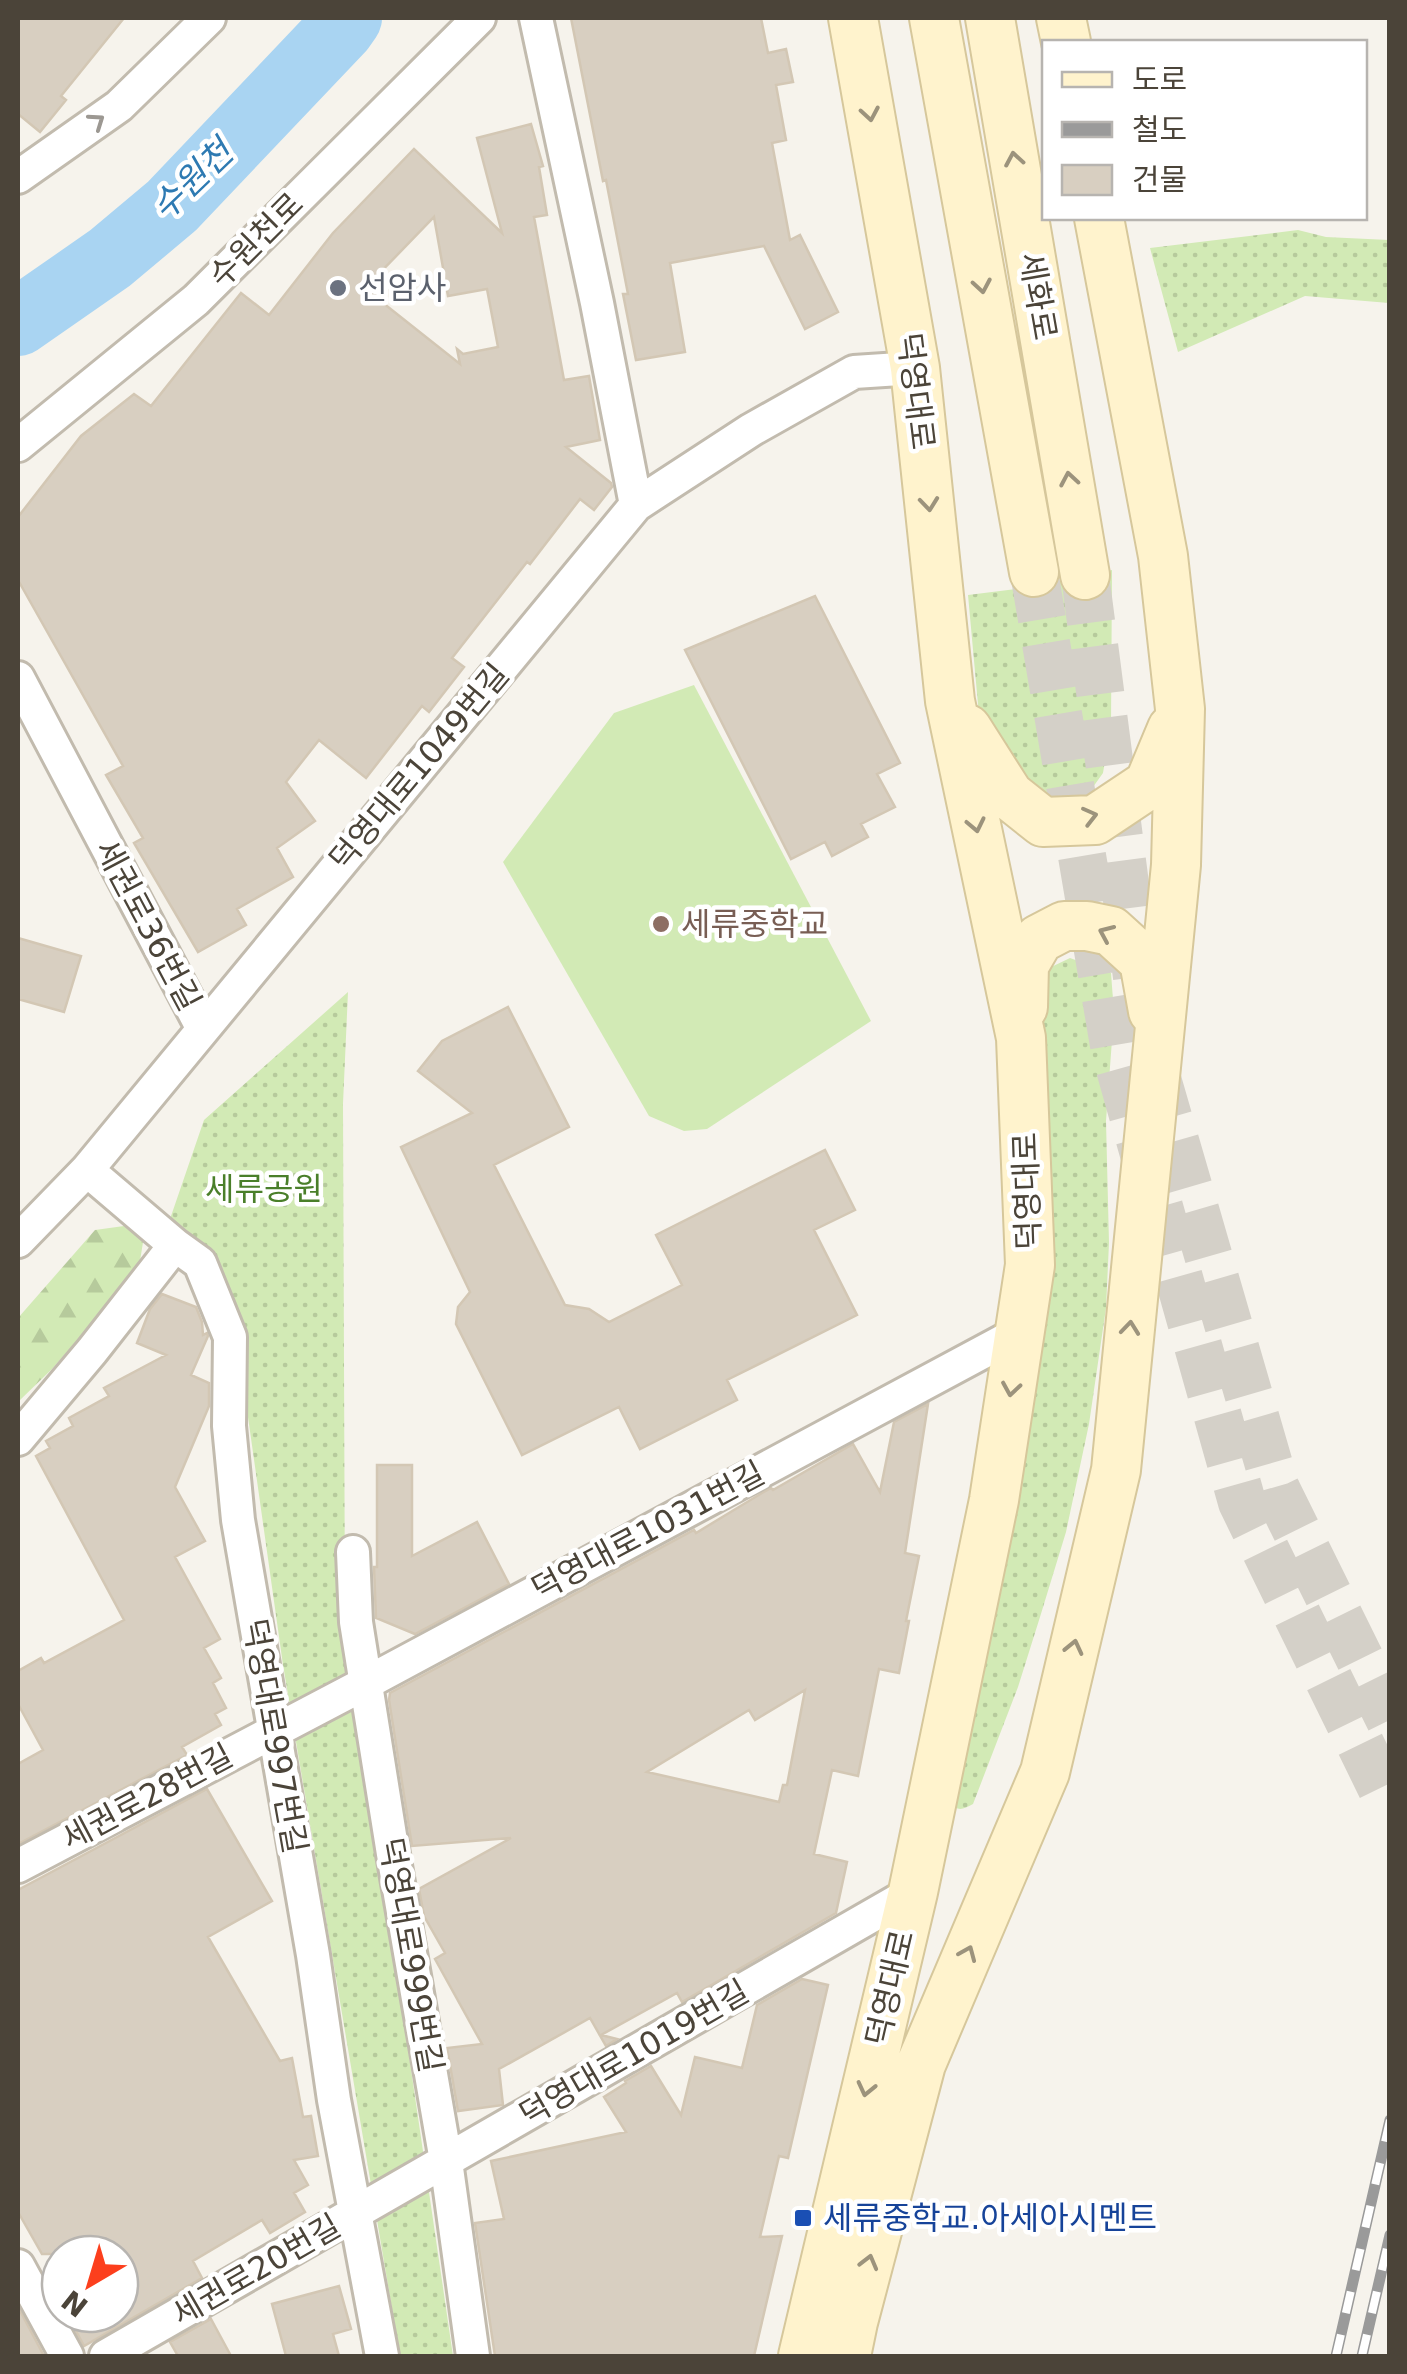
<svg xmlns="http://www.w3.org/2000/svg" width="1407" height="2374" font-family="'DejaVu Sans','Noto Sans KR',sans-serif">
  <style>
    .grass { fill: url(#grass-dots) }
    .forest { fill: url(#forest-firs) }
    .garden { fill: #d2eab5 }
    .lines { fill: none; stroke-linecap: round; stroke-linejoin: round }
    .river { stroke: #a9d4f2; stroke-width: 68 }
    .building { fill: #d8cfc1; stroke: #d3c7b4; stroke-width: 2.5; fill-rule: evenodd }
    .secondary-tunnel { stroke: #d4d0c8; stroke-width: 48; stroke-dasharray: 48 24; stroke-linecap: butt }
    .street-casing { stroke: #c2bbae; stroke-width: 38 }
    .secondary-casing { stroke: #d6c79b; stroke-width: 52 }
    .street { stroke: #fff; stroke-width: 32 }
    .secondary { stroke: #fff3cd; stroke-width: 48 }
    .rail-casing { stroke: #9a9a9a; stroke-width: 11 }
    .rail { stroke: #fff; stroke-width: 8; stroke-dasharray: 22; stroke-linecap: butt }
    .oneway { stroke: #9c937c }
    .oneway2 { stroke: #9c9892 }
    .worship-dot { fill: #6b7280; stroke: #fff; stroke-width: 4 }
    .education-dot { fill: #8d6e63; stroke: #fff; stroke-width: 4 }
    .transit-dot { fill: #1a4fb4; stroke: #fff; stroke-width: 4 }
    .labels { text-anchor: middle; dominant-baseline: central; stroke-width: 9; stroke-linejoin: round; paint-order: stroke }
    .street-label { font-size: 32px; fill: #4b4439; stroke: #fff }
    .worship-label { font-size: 32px; fill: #5b616d; stroke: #fff; text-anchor: start }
    .education-label { font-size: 32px; fill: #785e54; stroke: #fff; text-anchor: start }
    .park-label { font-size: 32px; fill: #4a7f2a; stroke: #fff }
    .transit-label { font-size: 32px; fill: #164399; stroke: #fff; text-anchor: start }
    .water-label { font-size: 35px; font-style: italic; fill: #2e7ab2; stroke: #fff }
  </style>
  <defs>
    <pattern id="grass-dots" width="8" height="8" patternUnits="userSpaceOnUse" patternTransform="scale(2.5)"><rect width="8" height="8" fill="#d2eab5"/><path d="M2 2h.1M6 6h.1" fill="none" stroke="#b6ca9c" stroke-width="1.8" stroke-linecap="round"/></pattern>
    <pattern id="forest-firs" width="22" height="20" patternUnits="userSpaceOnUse" patternTransform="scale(2.5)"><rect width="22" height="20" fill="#d2eab5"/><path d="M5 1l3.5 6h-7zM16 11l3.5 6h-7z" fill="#b6ca9c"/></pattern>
  </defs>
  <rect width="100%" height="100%" fill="#f6f3ec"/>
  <!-- grass -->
  <path class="grass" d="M1298 230 1326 237 1389 240V303L1305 296 1178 352 1150 248Z
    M1112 570 1111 725 1103 773 1088 794 1065 805 1047 803 981 737 968 595 1024 588Z
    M1070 958 1111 973 1114 1013 1106 1121 1109 1243 1106 1308 1089 1424 1066 1532 1040 1617 1018 1687 973 1804C962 1810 957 1812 950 1801L1045 970Z
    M348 992 343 1104 345 1619 453 2356H400L283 1665 237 1339 208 1247 170 1219 204 1120Z"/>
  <!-- forest -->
  <path class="forest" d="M124 1226 144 1236 140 1261 106 1307 52 1369 18 1402V1318L95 1230Z"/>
  <!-- garden -->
  <path class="garden" d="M694 685 871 1021 707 1129 684 1131 649 1116 503 862 614 713Z"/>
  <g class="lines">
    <!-- river -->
    <path class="river" d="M18 322 110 258 172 206 341 28 348 18"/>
  </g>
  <!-- building -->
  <path class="building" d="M18 18H124L61 96 66 100 40 132 18 114Z
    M571 18H761L768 53 786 49 793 82 776 85 786 140 772 143 790 240 800 235 838 312 805 329 764 246 670 263 685 352 636 360 623 294H628L606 180 603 181Z
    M531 124 543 166 539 167 547 215 534 217 564 380 589 376 600 440 566 447 611 483 612 487 594 510 580 499 530 564 527 562 452 658 464 667 429 712 422 706 366 778 319 740 286 782 315 821 277 848 293 877 237 909 246 925 198 952 134 843 143 838 106 775 123 766 18 580V517L81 436 134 394 151 406 241 293 269 315 333 233 414 149 502 233 477 138ZM434 217 448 296 487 289 498 347 463 354 457 349 460 364 378 299 384 291 372 281Z
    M815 596 900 763 877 774 895 807 861 824 868 837 832 856 825 842 791 859 685 650Z
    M18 938 81 956 64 1012 18 999Z
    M508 1007 569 1127 494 1165 565 1305 589 1309 609 1322 682 1285 656 1235 825 1150 855 1210 814 1230 857 1315 727 1380 737 1400 640 1449 619 1407 522 1455 456 1324 458 1307 470 1292 401 1147 472 1113 418 1071 442 1041Z
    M162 1294 196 1307 202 1322 203 1335 207 1333 208 1336 191 1375 209 1383V1406L175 1487 205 1541 175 1557 220 1639 204 1648 221 1678 213 1683 226 1708 215 1714 221 1725 182 1747 187 1755 18 1844V1764L43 1750 18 1704V1671L41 1658 44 1663 124 1620 36 1456 50 1448 46 1441 73 1426 69 1418 109 1396 104 1388 166 1355 137 1343 150 1309Z
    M928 1404 905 1553 919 1556 906 1621H909L899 1673 879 1669 858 1776 832 1770 814 1854 847 1862 836 1913 682 2002 677 1993 601 2035 617 2039 606 2046 590 2018 499 2069 503 2105 458 2111 447 2048 482 2044 435 1959 445 1953 424 1916 419 1889 511 1838 412 1846 389 1700 390 1693 694 1530 696 1533 762 1493 771 1488 773 1490 853 1444 880 1492 894 1422ZM805 1690 787 1785H783L779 1802 647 1772 749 1710 755 1720Z
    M377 1465H412V1556L477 1522 509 1584 415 1634 376 1618 374 1567H377Z
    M207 1789 272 1901 208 1937 280 2061 292 2058 303 2117 311 2116 318 2156 294 2160 308 2185 294 2193 305 2212 270 2233 262 2220 193 2261 202 2278 84 2346 67 2314H120V2254H42L18 2212V1890Z
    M802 1979 828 1985 788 2158 779 2156 760 2237 782 2236 754 2356H495L475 2223 504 2219 491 2161 626 2132 604 2097 626 2083 625 2081 651 2066 681 2115 695 2057 742 2068 757 2005Z
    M339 2286 351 2329 333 2334 339 2356H286L272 2304Z
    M18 2307 44 2356H18Z
    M211 2319 231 2356H178L170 2342Z"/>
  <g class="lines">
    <!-- secondary-tunnel -->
    <path class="secondary-tunnel" d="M1034 572 1115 1051 1242 1502 1390 1805
      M1085 575 1137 977
      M1155 1072 1276 1489 1390 1720"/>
    <defs>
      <path id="street" d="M536 18 597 303 636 505
        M18 177 119 106 209 18
        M18 445 196 300 479 18
        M18 678 203 1029
        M87 1170 175 1245 200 1263 230 1337 229 1426 238 1520 313 1955 334 2100 382 2356
        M18 1241 87 1170 636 505 751 430 854 372 915 368
        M18 1439 92 1351 175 1245
        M353 1552 356 1622 393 1854 446 2161 473 2356
        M18 1866 366 1683 1020 1332
        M18 2266 67 2356
        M106 2356 913 1892"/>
      <path id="secondary" d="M934 18 1034 572
        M990 18 1085 575
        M1061 18 1066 42
        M967 729 1009 795 1043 822 1095 820 1149 784 1172 729
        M1023 1007 1024 965 1039 939 1064 926H1087L1111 931 1144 961 1153 1011
        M803 2356 913 1892 994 1500 1030 1265 1021 1038 950 701 915 368 853 18
        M846 2356 853 2322 921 2064 1045 1772 1116 1470 1176 865 1180 709 1163 556 1099 218"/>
    </defs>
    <!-- street casing -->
    <use href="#street" class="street-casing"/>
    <!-- secondary casing -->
    <use href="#secondary" class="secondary-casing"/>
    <!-- street -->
    <use href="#street" class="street"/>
    <!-- secondary -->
    <use href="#secondary" class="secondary"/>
    <defs>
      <path id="rail" d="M1336 2356 1390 2120
        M1362 2356 1390 2235"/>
    </defs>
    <!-- rail casing -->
    <use href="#rail" class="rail-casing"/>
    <!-- rail -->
    <use href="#rail" class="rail"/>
  </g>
  <!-- one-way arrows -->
  <defs><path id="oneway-chevron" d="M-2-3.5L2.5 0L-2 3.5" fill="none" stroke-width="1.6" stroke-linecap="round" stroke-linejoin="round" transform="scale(2.5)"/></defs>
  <g class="oneway">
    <use href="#oneway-chevron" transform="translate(870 114) rotate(80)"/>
    <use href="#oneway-chevron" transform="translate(1014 159) rotate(-100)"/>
    <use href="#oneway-chevron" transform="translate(982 286) rotate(80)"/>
    <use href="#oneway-chevron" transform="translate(1069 479) rotate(-100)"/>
    <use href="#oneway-chevron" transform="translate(929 504) rotate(84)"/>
    <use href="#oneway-chevron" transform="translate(1090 816) rotate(-14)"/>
    <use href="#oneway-chevron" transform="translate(976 825) rotate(78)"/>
    <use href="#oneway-chevron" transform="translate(1106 933) rotate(-156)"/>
    <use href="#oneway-chevron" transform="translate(1130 1328) rotate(-84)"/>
    <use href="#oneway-chevron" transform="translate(1011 1389) rotate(99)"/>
    <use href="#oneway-chevron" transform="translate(1074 1647) rotate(-77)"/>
    <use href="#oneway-chevron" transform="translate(968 1953) rotate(-67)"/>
    <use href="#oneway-chevron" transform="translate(866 2089) rotate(103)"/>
    <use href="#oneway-chevron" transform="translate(869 2262) rotate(-75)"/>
  </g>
  <use class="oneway2" href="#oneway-chevron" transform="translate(97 121) rotate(-35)"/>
  <!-- markers -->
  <circle class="worship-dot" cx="338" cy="288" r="10"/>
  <circle class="education-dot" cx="661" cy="924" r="10"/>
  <rect class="transit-dot" x="793" y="2208" width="20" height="20" rx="5"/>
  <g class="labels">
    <!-- street labels -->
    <g class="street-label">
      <text transform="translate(256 240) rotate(-45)">수원천로</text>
      <text transform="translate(1038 296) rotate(80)">세화로</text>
      <text transform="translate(916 391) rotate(83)">덕영대로</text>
      <text transform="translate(419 767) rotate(-50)">덕영대로1049번길</text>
      <text transform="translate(148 925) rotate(62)">세권로36번길</text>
      <text transform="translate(1027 1191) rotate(-92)">덕영대로</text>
      <text transform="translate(648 1531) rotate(-28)">덕영대로1031번길</text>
      <text transform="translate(275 1736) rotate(80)">덕영대로997번길</text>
      <text transform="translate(147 1797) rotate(-28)">세권로28번길</text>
      <text transform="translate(411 1955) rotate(80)">덕영대로999번길</text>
      <text transform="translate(890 1988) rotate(-77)">덕영대로</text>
      <text transform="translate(634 2053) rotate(-30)">덕영대로1019번길</text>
      <text transform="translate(256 2270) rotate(-30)">세권로20번길</text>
    </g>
    <!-- worship labels -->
    <g class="worship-label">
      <text x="358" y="288">선암사</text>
    </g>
    <!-- education labels -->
    <g class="education-label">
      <text x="681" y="924">세류중학교</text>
    </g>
    <!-- park labels -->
    <g class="park-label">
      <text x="264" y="1189">세류공원</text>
    </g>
    <!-- transit labels -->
    <g class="transit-label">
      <text x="823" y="2218">세류중학교.아세아시멘트</text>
    </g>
    <!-- water labels -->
    <g class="water-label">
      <text transform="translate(192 180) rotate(-44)">수원천</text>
    </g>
  </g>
  <!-- border -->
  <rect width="1407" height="2374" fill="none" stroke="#4b4439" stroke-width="40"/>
  <!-- legend -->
  <rect x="1042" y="40" width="325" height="180" fill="#ffffff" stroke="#b7b4b0" stroke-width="2.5"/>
  <rect x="1062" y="72" width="50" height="15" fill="#fff3cd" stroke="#b7b4b0" stroke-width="2.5"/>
  <text x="1132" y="90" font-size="30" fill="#4b4439">도로</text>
  <rect x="1062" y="122" width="50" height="15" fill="#9a9a9a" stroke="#b7b4b0" stroke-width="2.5"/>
  <text x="1132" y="140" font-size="30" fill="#4b4439">철도</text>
  <rect x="1062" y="165" width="50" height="30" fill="#d8cfc1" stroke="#b7b4b0" stroke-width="2.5"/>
  <text x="1132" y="190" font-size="30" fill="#4b4439">건물</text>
  <!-- north arrow -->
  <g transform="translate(90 2284) rotate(218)"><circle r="48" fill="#ffffff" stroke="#b7b4b0" stroke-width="2.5"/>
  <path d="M0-8L18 38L0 25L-18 38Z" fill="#fc3f1d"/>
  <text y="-15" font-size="28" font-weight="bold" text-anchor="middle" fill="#4b4439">N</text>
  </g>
</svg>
